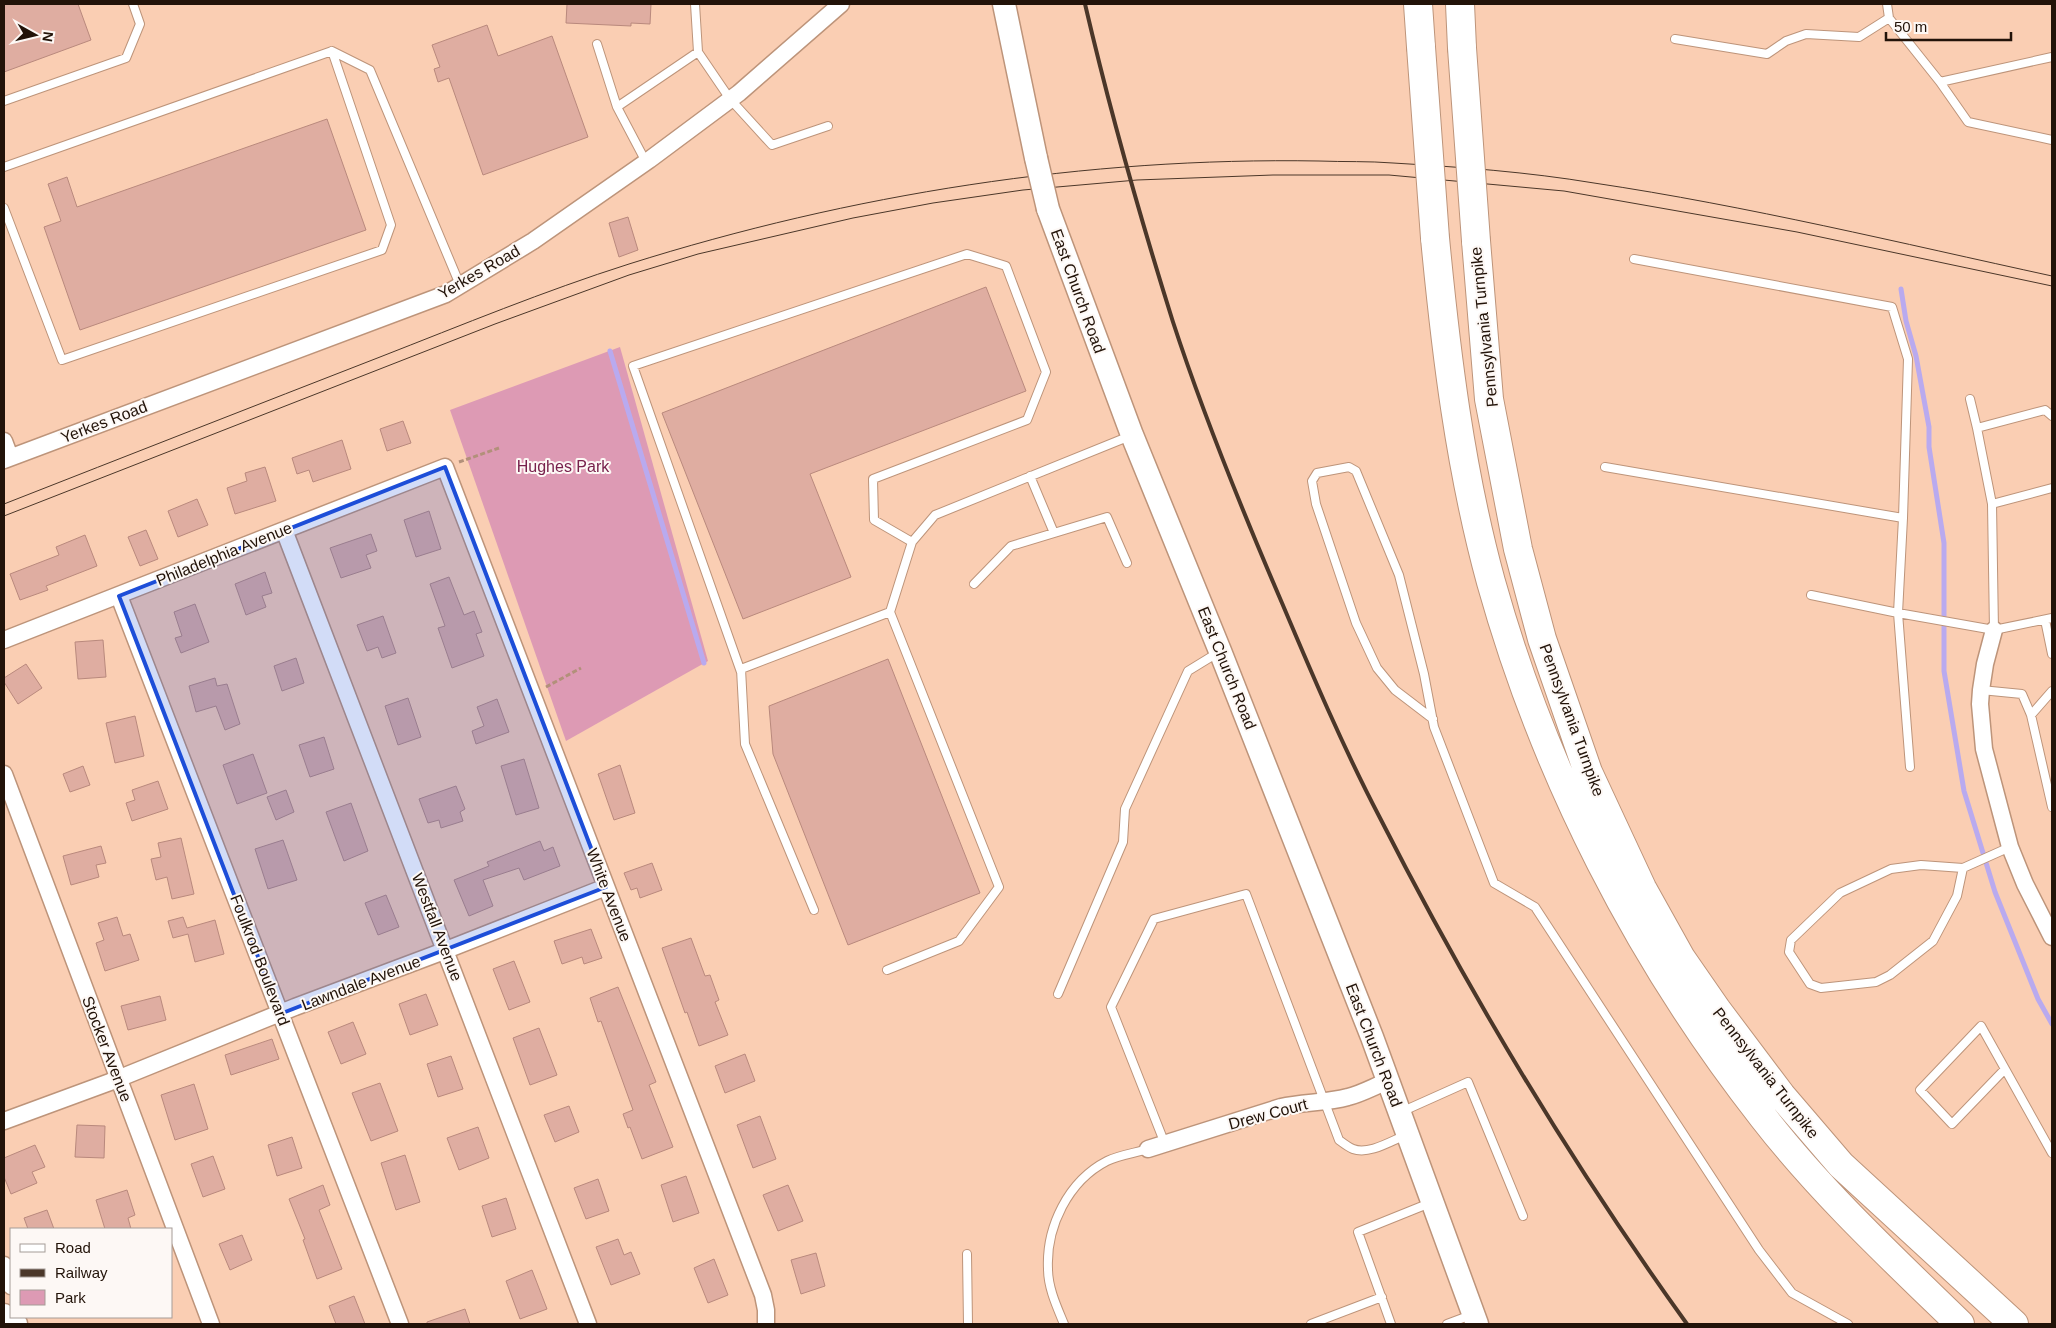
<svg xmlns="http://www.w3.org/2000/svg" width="2056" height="1328" font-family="Helvetica,sans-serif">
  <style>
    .green { fill: #dd9ab4 }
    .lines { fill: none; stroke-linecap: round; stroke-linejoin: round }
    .stream { stroke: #b9aaef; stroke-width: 5 }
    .building { fill: #dfada1; stroke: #b9897d }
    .lane-casing { stroke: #bd947a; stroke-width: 10 }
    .street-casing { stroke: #bd947a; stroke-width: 19 }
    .secondary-casing { stroke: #bd947a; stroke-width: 25 }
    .highway-casing { stroke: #bd947a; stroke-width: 30 }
    .path { stroke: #b2907a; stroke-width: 3; stroke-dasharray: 5 2.5; stroke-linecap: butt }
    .lane { stroke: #fff; stroke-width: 8 }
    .street { stroke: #fff; stroke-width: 16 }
    .secondary { stroke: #fff; stroke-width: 22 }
    .highway { stroke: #fff; stroke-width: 28 }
    .tram { stroke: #4b3729; stroke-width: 1 }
    .rail { stroke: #4b3729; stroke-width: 4 }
    .secondary-bridge-casing { stroke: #bd947a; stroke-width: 25; stroke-linecap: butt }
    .highway-bridge-casing { stroke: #bd947a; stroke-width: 30; stroke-linecap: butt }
    .secondary-bridge { stroke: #fff; stroke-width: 22 }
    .highway-bridge { stroke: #fff; stroke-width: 28 }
    .marked { fill: #1d4ed8; fill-opacity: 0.2; stroke: #1d4ed8; stroke-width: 4; stroke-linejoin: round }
    .labels { text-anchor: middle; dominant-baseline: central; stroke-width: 4; stroke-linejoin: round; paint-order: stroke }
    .street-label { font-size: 16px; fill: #221309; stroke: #fdf8f5 }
    .park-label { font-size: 16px; fill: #78214d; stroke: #fdf8f5 }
  </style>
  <rect width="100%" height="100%" fill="#faceb3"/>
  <!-- green -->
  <path class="green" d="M620 347 708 661 566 741 450 410Z"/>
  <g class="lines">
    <!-- stream -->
    <path class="stream" d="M1901 289 1906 321 1916 356 1929 427V447L1944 543V671L1964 791 1995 892 2038 999 2052 1024
      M610 351 704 663"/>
  </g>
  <!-- building -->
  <path class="building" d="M4 4H78L91 40 4 72Z
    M567 4H651L650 24 631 23V26L566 23Z
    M487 25 498 56 552 36 588 137 483 175 449 78 438 82 434 69 440 67 432 45Z
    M327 119 366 230 80 330 44 227 61 221 48 184 67 177 77 207Z
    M628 217 638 250 619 257 609 223Z
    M986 287 1026 391 810 474 851 577 743 619 662 413Z
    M403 421 411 443 387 451 380 429Z
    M342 440 351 469 313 482 309 470 297 474 292 458Z
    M265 467 276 501 235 514 227 488 247 481 245 473Z
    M197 499 208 525 178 537 168 511Z
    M429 511 441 549 416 557 404 520Z
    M146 530 158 559 140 566 128 537Z
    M371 534 377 551 366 555 371 568 341 578 330 548Z
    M85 535 97 566 46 586 48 590 20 600 10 574 59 555 56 547Z
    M265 572 272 593 262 596 266 607 246 615 235 584Z
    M449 577 464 615 474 611 482 632 476 634 484 656 452 668 438 628 445 626 430 584Z
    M195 604 209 642 181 653 175 638 182 636 174 612Z
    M383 616 396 653 382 658 378 647 367 651 357 625Z
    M103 640 106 677 78 679 75 642Z
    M296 658 304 683 282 691 274 666Z
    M888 659 980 893 848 945 773 754 769 706Z
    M26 664 42 688 18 704 4 682V678Z
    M215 678 217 686 227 684 240 724 225 730 216 706 196 712 189 686Z
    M408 698 421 737 398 745 385 706Z
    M497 699 509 732 476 744 472 731 484 726 477 707Z
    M135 716 144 756 115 763 106 723Z
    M324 737 334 769 310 777 299 745Z
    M253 754 267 793 237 804 223 765Z
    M524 759 539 808 516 815 501 766Z
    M620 765 635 813 614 820 598 774Z
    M83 766 90 785 70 792 63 774Z
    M158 781 168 809 132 821 126 803 135 800 132 790Z
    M456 786 465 809 460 812 463 821 441 828 439 820 428 823 419 799Z
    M286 790 294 812 276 820 267 797Z
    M351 803 368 851 344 861 326 812Z
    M181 838 194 894 172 899 167 877 156 880 151 859 161 857 158 843Z
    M283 840 297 880 268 889 255 849Z
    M540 841 544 851 553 847 560 866 524 880 519 868 483 880 493 906 469 916 454 880 489 866 487 862Z
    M101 846 106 863 96 865 99 877 71 885 63 856Z
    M652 863 662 890 640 898 637 888 631 890 624 873Z
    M386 895 399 927 378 935 365 903Z
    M117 917 123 936 130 934 139 960 105 971 96 943 104 940 98 923Z
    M183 917 187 928 215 920 224 954 195 962 188 934 173 938 168 921Z
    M591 929 602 958 584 964 582 957 562 964 554 941Z
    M691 938 705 976 710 975 719 1000 715 1002 728 1035 699 1046 687 1012 685 1013 662 948Z
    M514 961 530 1002 509 1010 493 969Z
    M618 987 656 1082 649 1085 673 1147 642 1159 630 1127 628 1128 623 1114 633 1110 601 1021 598 1022 590 998Z
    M426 994 438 1025 410 1035 399 1004Z
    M160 996 166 1020 128 1030 121 1006Z
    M353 1022 366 1054 341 1064 328 1032Z
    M539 1028 557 1075 530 1085 513 1038Z
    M272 1039 279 1059 231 1075 225 1055Z
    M745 1054 755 1081 725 1093 715 1066Z
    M451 1056 463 1089 438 1097 427 1064Z
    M380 1083 398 1131 371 1141 352 1093Z
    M194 1084 208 1129 175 1140 161 1095Z
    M569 1106 579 1132 555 1142 544 1115Z
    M760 1116 776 1159 753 1168 737 1125Z
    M77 1125 105 1126 104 1158 75 1157Z
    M478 1127 489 1158 459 1170 447 1138Z
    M292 1137 302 1168 277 1176 268 1145Z
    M35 1145 45 1167 32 1172 37 1183 11 1194 4 1177V1158Z
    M405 1155 420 1202 396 1210 381 1163Z
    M213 1156 225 1189 203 1197 191 1164Z
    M686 1176 699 1213 673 1222 661 1185Z
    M598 1179 609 1211 586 1219 574 1188Z
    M323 1185 330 1205 319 1210 342 1269 317 1279 303 1240 305 1239 289 1199Z
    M788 1185 803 1221 778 1231 763 1195Z
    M127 1190 135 1215 128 1218 131 1229H105L96 1200Z
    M506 1198 516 1229 492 1237 482 1206Z
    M47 1210 54 1229H28L24 1218Z
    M242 1235 252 1260 230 1270 219 1244Z
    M618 1239 624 1255 631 1252 640 1274 611 1285 596 1247Z
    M816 1253 825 1286 801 1294 791 1260Z
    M714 1259 728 1295 708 1303 694 1268Z
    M532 1270 547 1309 520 1319 506 1281Z
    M354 1296 365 1324H336L329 1306Z
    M465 1309 470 1324H427V1322Z"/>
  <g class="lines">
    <defs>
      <path id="lane" d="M695 4 698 52 730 99 772 145 828 126
        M1887 4 1889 18 1940 82
        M1675 39 1767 54 1786 41 1806 34 1859 37 1889 18
        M597 44 617 107
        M332 51 370 70 460 285
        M2052 57 1940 82 1968 122 2052 140
        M4 101 126 58 140 24 133 4
        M646 162 617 107 698 52
        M4 167 332 51 391 225 382 250 62 360 4 208
        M1634 259 1892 307 1908 359 1903 518
        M1970 399 1977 428 2045 410 2052 416
        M1977 428 1992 504 1994 630
        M1605 467 1903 518 1898 613 1994 630 2052 618
        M1030 476 1054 533
        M1992 504 2052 488
        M974 584 1011 546 1107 517 1127 563
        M1811 595 1898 613 1910 767
        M890 612 912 542 935 515 1130 436
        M2045 620 2052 654
        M741 672 633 366 967 254 1006 266 1046 372 1027 420 873 479 874 520 912 542
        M1981 690 2022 694 2031 715 2052 807
        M2031 715 2052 691
        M1433 719 1395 690 1377 668 1356 623 1316 504 1312 481 1317 473 1349 467 1356 471 1399 575 1424 674 1434 727 1494 883 1535 907 1759 1250 1792 1293 1848 1324
        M1963 868 1957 896 1933 941 1890 975 1876 982 1821 988 1810 984 1789 952 1791 940 1840 893 1891 869 1921 865 1963 868 2010 847
        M814 910 745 744 741 669 890 612 999 887 959 941 887 970
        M1058 994 1123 842 1125 809 1188 671 1219 652
        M2005 1069 1952 1124 1920 1090 1981 1026 2052 1153
        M1401 1112 1468 1082 1523 1216
        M1165 1144 1111 1007 1154 919 1246 894 1339 1140C1343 1143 1348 1147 1353 1149 1369 1155 1391 1141 1406 1135
        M967 1254 968 1324
        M1064 1324C1057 1307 1048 1288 1048 1269 1046 1227 1068 1181 1107 1161 1119 1155 1135 1153 1148 1149
        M1311 1324 1382 1297
        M1391 1324 1358 1232 1430 1203
        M1447 1324 1471 1315"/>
      <path id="street" d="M4 441 10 457
        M4 460 446 294 533 241 649 160 739 93 841 4
        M284 530 588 1324
        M119 596 400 1324
        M1994 630 1985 664 1981 690 1980 704 1984 749 2010 847 2025 884 2052 937
        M4 640 445 467 763 1295 766 1310V1324
        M4 774 211 1324
        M4 1121 110 1082 295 1007 436 954 606 887
        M1148 1149 1281 1107C1303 1102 1326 1103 1348 1097 1361 1094 1375 1086 1388 1081
        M4 1265 11 1286"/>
      <path id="secondary" d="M1004 4 1036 158
        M1048 209 1132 435 1220 651 1372 1037 1477 1324
        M4 1315 16 1324"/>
      <path id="highway" d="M1418 4 1421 47
        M1460 4 1462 48
        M1435 238C1446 353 1460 469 1491 582 1545 775 1639 959 1763 1117 1821 1192 1892 1258 1960 1324
        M1476 241 1489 399 1518 549 1542 639 1588 772 1642 888 1681 958 1717 1010 1781 1095 1841 1165 2014 1324"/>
    </defs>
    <!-- lane casing -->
    <use href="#lane" class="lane-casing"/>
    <!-- street casing -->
    <use href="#street" class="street-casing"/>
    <!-- secondary casing -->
    <use href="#secondary" class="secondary-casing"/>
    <!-- highway casing -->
    <use href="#highway" class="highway-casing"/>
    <!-- path -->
    <path class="path" d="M459 462 499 448
      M546 687 581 668"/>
    <!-- lane -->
    <use href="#lane" class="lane"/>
    <!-- street -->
    <use href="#street" class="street"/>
    <!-- secondary -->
    <use href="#secondary" class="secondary"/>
    <!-- highway -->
    <use href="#highway" class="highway"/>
    <!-- tram -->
    <path class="tram" d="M4 504C129 455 254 406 380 357 462 325 544 291 629 264 851 194 1086 157 1319 161 1344 162 1369 161 1393 163 1460 167 1528 172 1594 183 1748 206 1900 243 2052 276
      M4 516 495 324 629 275 698 254 853 218 933 203 1023 190 1137 180 1273 175H1389L1564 191 1797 232 2052 286"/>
    <!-- rail -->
    <path class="rail" d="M1085 4C1110 111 1140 217 1173 322 1204 417 1242 510 1282 603 1312 674 1343 747 1379 816 1469 993 1571 1163 1687 1324"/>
    <defs>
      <path id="secondary-bridge" d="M1036 158 1048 209"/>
      <path id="highway-bridge" d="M1421 47 1435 238
        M1462 48 1476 241"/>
    </defs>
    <!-- secondary-bridge casing -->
    <use href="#secondary-bridge" class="secondary-bridge-casing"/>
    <!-- highway-bridge casing -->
    <use href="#highway-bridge" class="highway-bridge-casing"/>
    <!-- secondary-bridge -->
    <use href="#secondary-bridge" class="secondary-bridge"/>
    <!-- highway-bridge -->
    <use href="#highway-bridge" class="highway-bridge"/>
  </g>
  <!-- marked area -->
  <path class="marked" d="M445 467 606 887 280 1014 119 596Z"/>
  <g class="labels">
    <!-- street labels -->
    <g class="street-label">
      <text transform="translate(479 272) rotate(-30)">Yerkes Road</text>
      <text transform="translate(1078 291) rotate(70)">East Church Road</text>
      <text transform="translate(1484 327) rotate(-96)">Pennsylvania Turnpike</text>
      <text transform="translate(104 422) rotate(-21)">Yerkes Road</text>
      <text transform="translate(224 554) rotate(-22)">Philadelphia Avenue</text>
      <text transform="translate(1227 668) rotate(68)">East Church Road</text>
      <text transform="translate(1572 720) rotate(70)">Pennsylvania Turnpike</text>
      <text transform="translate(609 895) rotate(69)">White Avenue</text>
      <text transform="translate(437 927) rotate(69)">Westfall Avenue</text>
      <text transform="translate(260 960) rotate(69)">Foulkrod Boulevard</text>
      <text transform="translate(361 983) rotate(-21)">Lawndale Avenue</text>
      <text transform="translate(1374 1045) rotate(69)">East Church Road</text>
      <text transform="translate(107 1049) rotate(69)">Stocker Avenue</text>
      <text transform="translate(1766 1073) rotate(52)">Pennsylvania Turnpike</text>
      <text transform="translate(1268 1114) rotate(-15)">Drew Court</text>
    </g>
    <!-- park labels -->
    <g class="park-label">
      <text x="563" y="466">Hughes Park</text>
    </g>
  </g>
  <!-- border -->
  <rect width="2056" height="1328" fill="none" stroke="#221309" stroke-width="10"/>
  <!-- legend -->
  <rect x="10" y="1228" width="162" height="90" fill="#fdf8f5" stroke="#a59c97"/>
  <rect x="20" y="1244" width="25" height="8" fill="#ffffff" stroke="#a59c97"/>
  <text x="55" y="1253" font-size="15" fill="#221309">Road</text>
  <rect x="20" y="1269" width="25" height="8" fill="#4b3729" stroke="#a59c97"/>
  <text x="55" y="1278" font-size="15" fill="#221309">Railway</text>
  <rect x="20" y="1290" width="25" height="15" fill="#dd9ab4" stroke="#a59c97"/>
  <text x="55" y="1303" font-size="15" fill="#221309">Park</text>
  <!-- north arrow -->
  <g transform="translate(35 35) rotate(98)" stroke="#fdf8f5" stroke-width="4" paint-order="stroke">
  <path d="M0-4L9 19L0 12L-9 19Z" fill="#221309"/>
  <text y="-8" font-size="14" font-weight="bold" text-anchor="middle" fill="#221309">N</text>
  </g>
  <!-- scale -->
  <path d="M1886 32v8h125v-8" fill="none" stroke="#221309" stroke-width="2.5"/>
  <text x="1894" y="32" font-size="15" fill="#221309" stroke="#fdf8f5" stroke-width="4" paint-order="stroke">50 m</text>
</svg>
